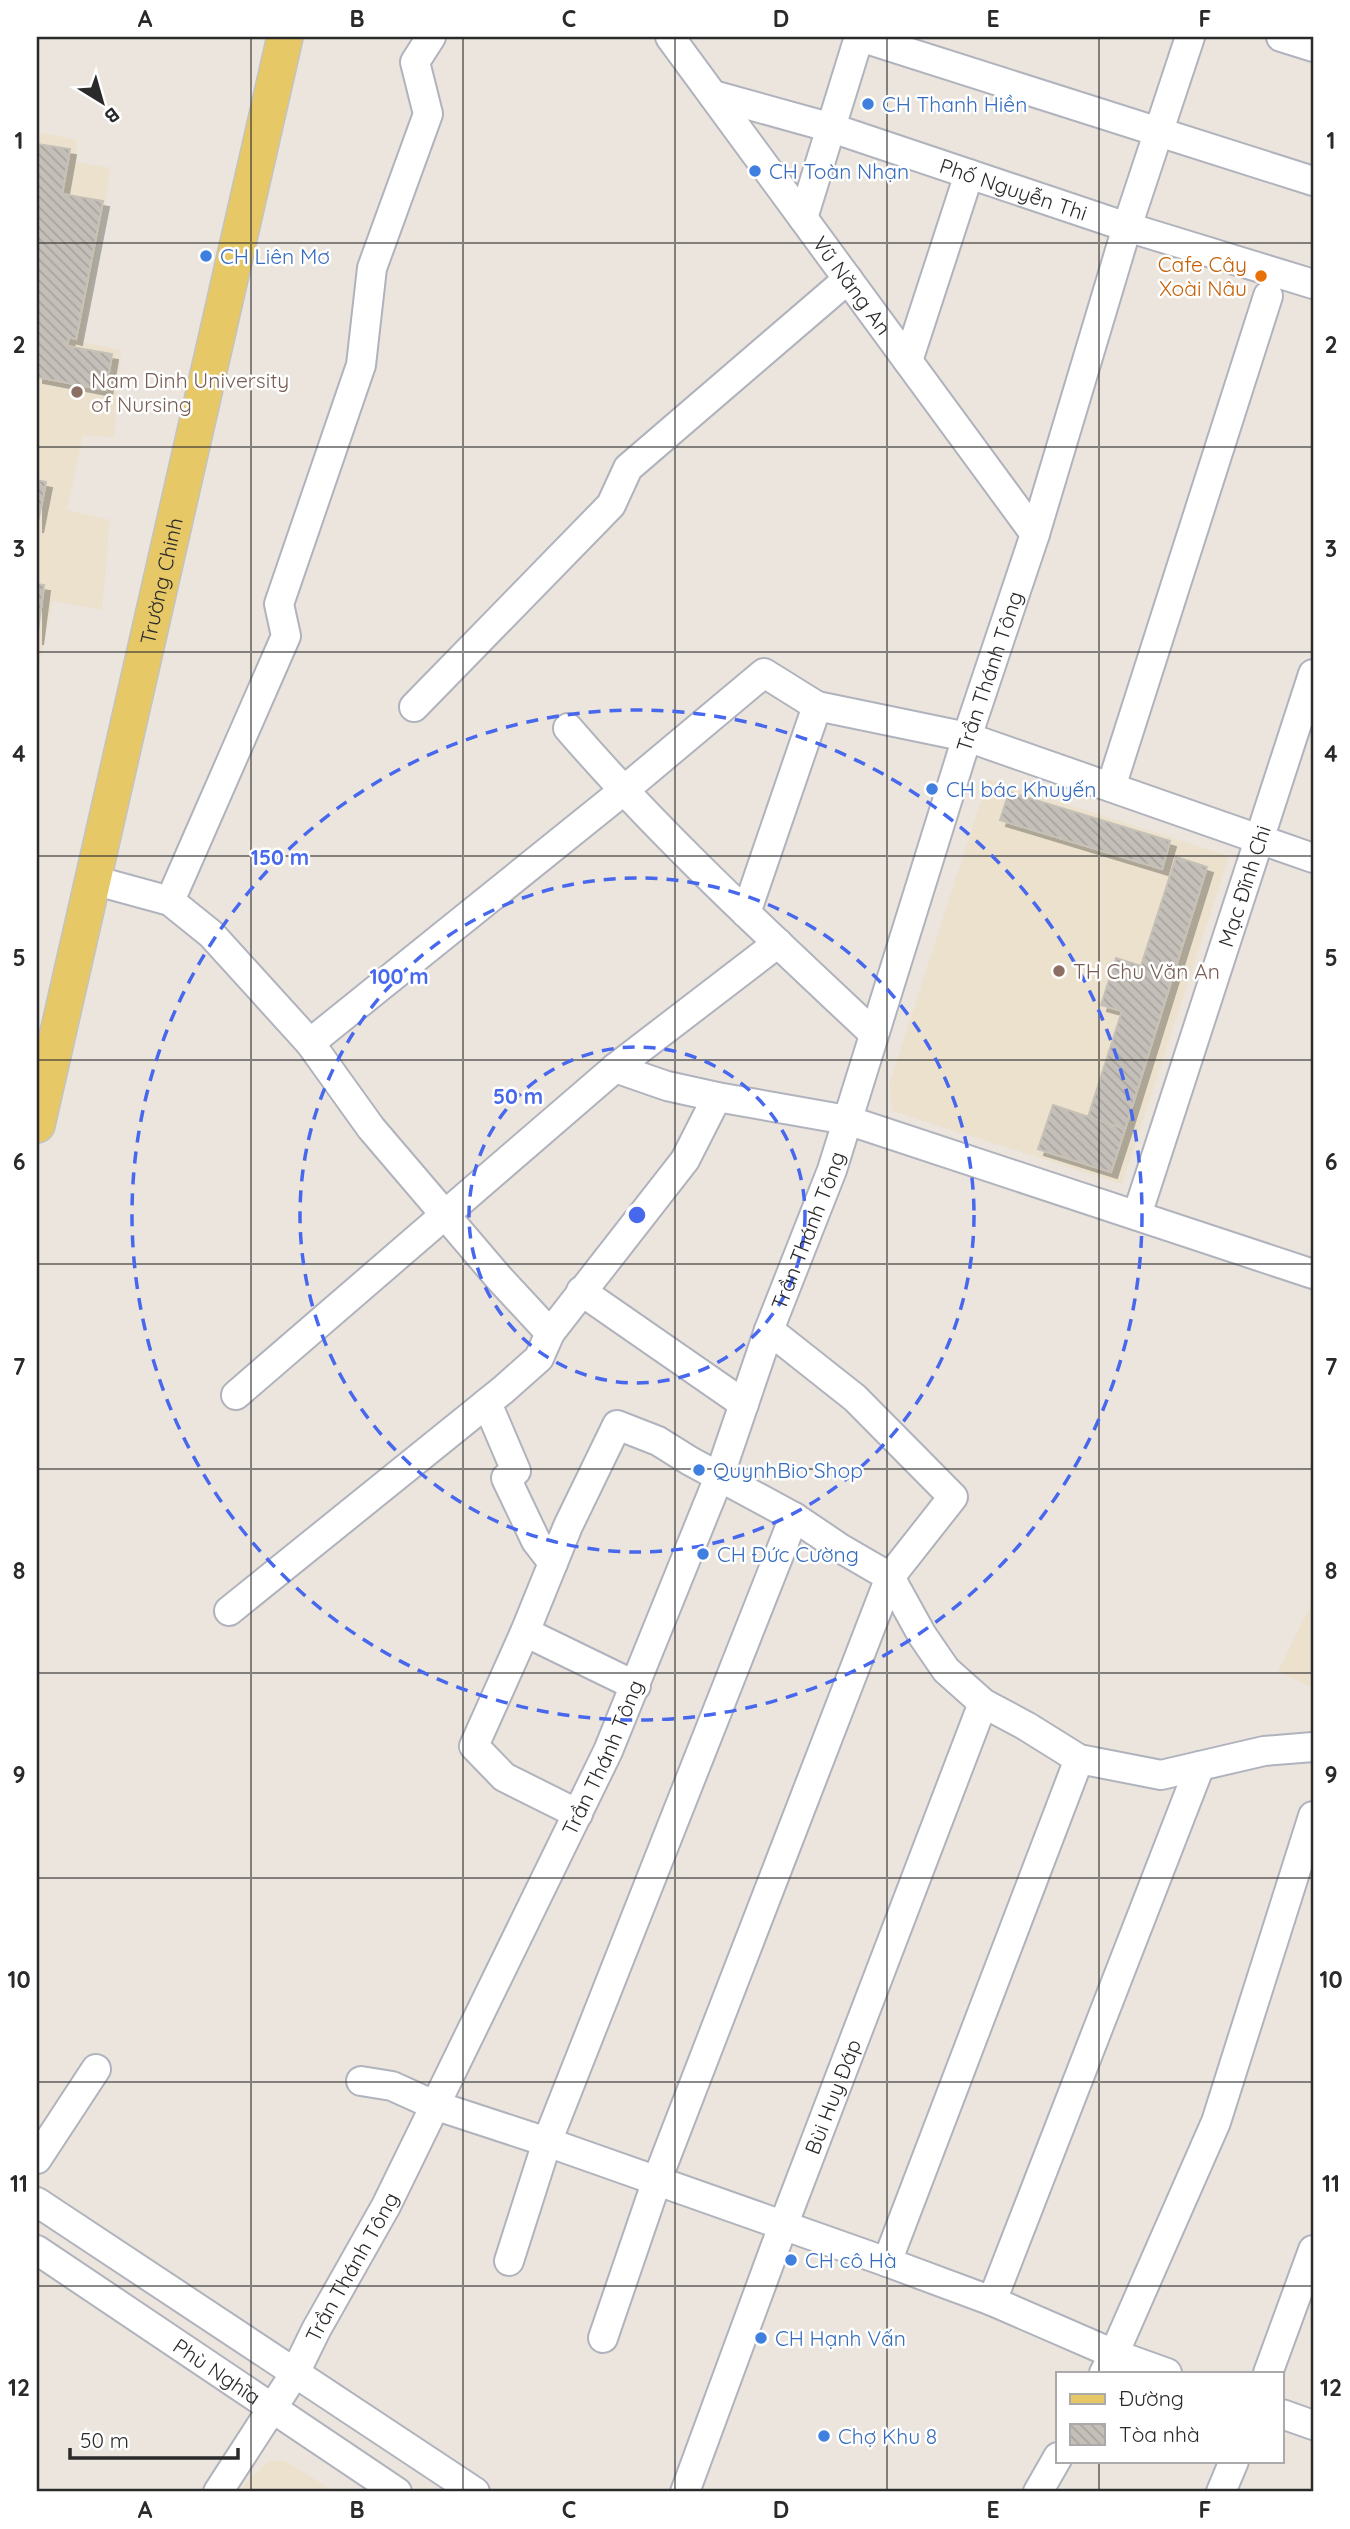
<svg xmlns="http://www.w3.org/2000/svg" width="1350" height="2529" font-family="Quicksand,sans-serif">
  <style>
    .education { fill: #ece1cd }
    .building { fill: url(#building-back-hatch); stroke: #c6c1b7; stroke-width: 2; filter: url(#shadow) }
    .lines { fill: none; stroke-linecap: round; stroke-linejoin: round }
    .minor-casing { stroke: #b0b3bd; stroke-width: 32 }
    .major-casing { stroke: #c3c3c3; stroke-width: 38 }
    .minor { stroke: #fff; stroke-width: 28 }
    .major { stroke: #e7c866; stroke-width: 35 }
    .grid { fill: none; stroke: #2a2a2a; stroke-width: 2; stroke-opacity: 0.55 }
    .ring { fill: none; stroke: #4768ed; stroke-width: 3.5; stroke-dasharray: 12 9 }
    .shop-dot { fill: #3f7fe0; stroke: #fff; stroke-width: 2.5 }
    .food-dot { fill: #e8710a; stroke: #fff; stroke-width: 2.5 }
    .education-dot { fill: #8d6e63; stroke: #fff; stroke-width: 2.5 }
    .labels { text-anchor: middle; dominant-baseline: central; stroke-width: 5; stroke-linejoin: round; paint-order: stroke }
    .shop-label { font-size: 21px; fill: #366cbe; stroke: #fff; text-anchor: start }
    .street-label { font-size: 21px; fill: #2a2a2a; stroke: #fff }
    .food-label { font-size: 21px; fill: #c56008; stroke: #fff; text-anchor: end }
    .education-label { font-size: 21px; fill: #785e54; stroke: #fff; text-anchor: start }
    .centre { fill: #4768ed; stroke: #fff; stroke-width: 3.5 }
    .ring-label { font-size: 21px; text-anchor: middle; font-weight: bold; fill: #4768ed; stroke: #fff; stroke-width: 5; stroke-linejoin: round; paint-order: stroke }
    .neatline { fill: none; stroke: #2a2a2a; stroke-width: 2.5 }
    .grid-label { font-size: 23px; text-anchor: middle; font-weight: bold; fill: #2a2a2a }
  </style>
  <defs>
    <pattern id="building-back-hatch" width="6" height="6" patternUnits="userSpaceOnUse" patternTransform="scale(1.75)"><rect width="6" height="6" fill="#c4bfb8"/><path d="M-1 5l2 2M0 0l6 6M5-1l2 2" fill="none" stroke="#a9a49e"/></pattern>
    <filter id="shadow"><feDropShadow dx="6" dy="6" stdDeviation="0" flood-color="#0004"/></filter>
  </defs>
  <rect width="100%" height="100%" fill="#ebe5dd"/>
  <!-- education -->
  <path class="education" d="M37 132 77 140 76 162 111 168 81 342 121 350 114 437 83 435 67 510 110 520 102 610 53 601 37 675Z
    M988 779 1229 856 1122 1184 892 1111 889 1085Z
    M1313 1600V1688L1278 1671Z
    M283 2460 300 2470 335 2492H240L247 2481 268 2462Z"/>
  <!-- building -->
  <path class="building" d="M37 144 70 149 62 194 103 201 76 339 69 337 67 346 112 354 106 390 37 377Z
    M37 480 46 482 37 527Z
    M37 584 44 585 37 639Z
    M1009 792 1170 841 1162 869 1000 820Z
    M1176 857 1207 867 1125 1129 1088 1117 1122 1011 1101 1005 1116 958 1141 966Z
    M1053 1105 1125 1129 1111 1172 1038 1149Z"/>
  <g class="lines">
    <defs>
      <g id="minor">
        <path id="s1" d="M670 37 1035 534"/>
        <path d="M860 37 1313 181"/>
        <path d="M1281 37 1313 47"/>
        <path id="s2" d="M713 95 832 128 1127 227 1313 284"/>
        <path d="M803 218 859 37"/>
        <path d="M908 361 969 174"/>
        <path d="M414 707 611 505 628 468 848 279"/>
        <path d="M568 728C662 837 768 934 873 1033"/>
        <path d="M1111 787 1268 296"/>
        <path d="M93 880 170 901 211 934 310 1043 371 1128 499 1278 550 1333"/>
        <path d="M170 901 286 636 279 604 361 365 372 268 428 114 415 62 431 37"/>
        <path d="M746 913 817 706 967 737 1313 858"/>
        <path d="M310 1043 623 791 764 673 817 706"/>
        <path d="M615 1068 667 1086 717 1097 847 1120 1313 1274"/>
        <path id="s3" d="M1137 1215 1313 674"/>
        <path d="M581 1291 744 1404"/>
        <path d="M236 1395 615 1068 778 943"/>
        <path d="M487 1403 516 1471 506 1478 536 1541 553 1563"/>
        <path d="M229 1611 503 1390 539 1358 550 1333 685 1160 717 1097"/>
        <path d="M525 1632 636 1686"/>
        <path d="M578 1814 504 1777 474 1746 525 1632 568 1526 617 1425 658 1441 690 1461 794 1517 840 1548 890 1577 922 1635 946 1670 983 1703 1026 1726 1079 1759 1161 1775 1264 1751 1313 1747"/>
        <path d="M361 2081 392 2086 434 2105 547 2142 887 2262 992 2301 1114 2354 1167 2373"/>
        <path d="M37 2159 96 2069"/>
        <path d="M37 2202 475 2492"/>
        <path id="s4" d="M37 2250 397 2492"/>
        <path d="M509 2261 547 2142 794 1517"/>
        <path d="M887 2262 1079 1759"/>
        <path d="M992 2301 1200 1766"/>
        <path d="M603 2338 657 2180 890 1577 953 1497 855 1398 769 1330"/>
        <path d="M1104 2373 1114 2354 1216 2122 1313 1816"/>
        <path d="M1268 2373 1313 2250"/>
        <path d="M1282 2414 1313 2425"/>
        <path id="s5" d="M218 2492 295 2373 316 2330 386 2206 608 1751 719 1477 769 1330 832 1170 967 737 1035 534 1127 227 1190 37"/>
        <path id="s6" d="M685 2492 783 2226 983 1703"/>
        <path d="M1038 2492 1058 2457"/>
        <path d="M1221 2492 1234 2461"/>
      </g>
      <g id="major">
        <path id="s7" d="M37 1125 285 37"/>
      </g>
    </defs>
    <!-- minor casing -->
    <use href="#minor" class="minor-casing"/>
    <!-- major casing -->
    <use href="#major" class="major-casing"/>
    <!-- minor -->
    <use href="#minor" class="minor"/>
    <!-- major -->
    <use href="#major" class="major"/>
  </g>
  <!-- grid -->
  <path class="grid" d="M251 37V2492M463 37V2492M675 37V2492M887 37V2492M1099 37V2373M37 243H1313M37 447H1313M37 652H1313M37 856H1313M37 1060H1313M37 1264H1313M37 1469H1313M37 1673H1313M37 1878H1313M37 2082H1313M37 2286H1313M1099 2461V2492"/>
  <!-- distance rings -->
  <g class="ring">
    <circle cx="637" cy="1215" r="168"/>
    <circle cx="637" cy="1215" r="337"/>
    <circle cx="637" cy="1215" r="505"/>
  </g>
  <!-- markers -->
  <g class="shop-dot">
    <circle cx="868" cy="104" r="7"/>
    <circle cx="755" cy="171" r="7"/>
    <circle cx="206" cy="256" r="7"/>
    <circle cx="932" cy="789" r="7"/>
    <circle cx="699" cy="1470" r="7"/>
    <circle cx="703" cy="1554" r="7"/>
    <circle cx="791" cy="2260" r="7"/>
    <circle cx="761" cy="2338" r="7"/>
    <circle cx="824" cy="2436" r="7"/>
  </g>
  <circle class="food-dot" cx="1261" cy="276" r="7"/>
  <g class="education-dot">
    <circle cx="77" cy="392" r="7"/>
    <circle cx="1059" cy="971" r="7"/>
  </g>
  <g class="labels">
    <!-- shop labels -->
    <g class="shop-label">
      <text x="882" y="104">CH Thanh Hiền</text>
      <text x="769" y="171">CH Toàn Nhạn</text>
      <text x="220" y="256">CH Liên Mơ</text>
      <text x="946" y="789">CH bác Khuyến</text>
      <text x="713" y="1470">QuynhBio Shop</text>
      <text x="717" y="1554">CH Đức Cường</text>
      <text x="805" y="2260">CH cô Hà</text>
      <text x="775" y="2338">CH Hạnh Vấn</text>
      <text x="838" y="2436">Chợ Khu 8</text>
    </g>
    <!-- street labels -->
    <g class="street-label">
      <text stroke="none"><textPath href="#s2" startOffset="315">Phố Nguyễn Thi</textPath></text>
      <text stroke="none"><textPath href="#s1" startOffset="308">Vũ Năng An</textPath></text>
      <text stroke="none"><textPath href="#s7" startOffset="558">Trường Chinh</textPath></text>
      <text stroke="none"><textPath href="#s5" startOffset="1984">Trần Thánh Tông</textPath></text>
      <text stroke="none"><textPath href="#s3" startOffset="346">Mạc Đĩnh Chi</textPath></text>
      <text stroke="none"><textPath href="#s5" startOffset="1396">Trần Thánh Tông</textPath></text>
      <text stroke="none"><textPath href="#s5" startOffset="830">Trần Thánh Tông</textPath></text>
      <text stroke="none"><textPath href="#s6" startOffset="422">Bùi Huy Đáp</textPath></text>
      <text stroke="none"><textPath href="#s5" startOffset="262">Trần Thánh Tông</textPath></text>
      <text stroke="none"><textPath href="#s4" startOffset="217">Phù Nghĩa</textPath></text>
    </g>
    <!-- food labels -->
    <g class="food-label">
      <text x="1247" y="264">Cafe Cây<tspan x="1247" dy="24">Xoài Nâu</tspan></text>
    </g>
    <!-- education labels -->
    <g class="education-label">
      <text x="91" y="380">Nam Dinh University<tspan x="91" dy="24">of Nursing</tspan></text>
      <text x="1073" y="971">TH Chu Văn An</text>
    </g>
  </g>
  <circle cx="637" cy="1215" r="10" class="centre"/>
  <g class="ring-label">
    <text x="280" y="865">150 m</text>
    <text x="399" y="984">100 m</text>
    <text x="518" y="1104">50 m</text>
  </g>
  <!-- border -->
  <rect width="1350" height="2529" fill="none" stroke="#ffffff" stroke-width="77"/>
  <!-- legend -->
  <rect x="1056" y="2372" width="228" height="91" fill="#ffffff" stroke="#aaaaaa" stroke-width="2"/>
  <rect x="1070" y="2394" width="35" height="10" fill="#e7c866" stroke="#aaaaaa" stroke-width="2"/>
  <text x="1119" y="2406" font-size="21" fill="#2a2a2a">Đường</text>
  <rect x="1070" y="2424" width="35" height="21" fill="url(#building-back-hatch)" stroke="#aaaaaa" stroke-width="2"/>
  <text x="1119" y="2442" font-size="21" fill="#2a2a2a">Tòa nhà</text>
  <!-- north arrow -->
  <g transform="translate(102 102) rotate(143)" stroke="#ffffff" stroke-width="5" paint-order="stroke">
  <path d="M0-5L12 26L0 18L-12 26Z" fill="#2a2a2a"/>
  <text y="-10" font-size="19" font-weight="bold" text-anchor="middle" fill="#2a2a2a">B</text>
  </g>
  <!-- scale -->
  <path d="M70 2448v10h168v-10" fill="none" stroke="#2a2a2a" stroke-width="3.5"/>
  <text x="80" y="2448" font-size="21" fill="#2a2a2a" stroke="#ffffff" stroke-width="5" paint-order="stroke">50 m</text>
  <rect x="38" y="38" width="1274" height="2452" class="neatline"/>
  <g class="grid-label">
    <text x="145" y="27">A</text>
    <text x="357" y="27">B</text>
    <text x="569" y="27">C</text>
    <text x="781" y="27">D</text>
    <text x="993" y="27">E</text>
    <text x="1205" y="27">F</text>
    <text x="19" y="149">1</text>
    <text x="1331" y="149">1</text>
    <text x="19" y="353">2</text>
    <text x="1331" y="353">2</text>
    <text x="19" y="557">3</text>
    <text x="1331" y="557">3</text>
    <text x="19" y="762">4</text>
    <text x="1331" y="762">4</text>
    <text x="19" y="966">5</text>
    <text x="1331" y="966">5</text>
    <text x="19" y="1170">6</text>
    <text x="1331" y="1170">6</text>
    <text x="19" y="1375">7</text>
    <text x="1331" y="1375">7</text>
    <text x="19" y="1579">8</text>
    <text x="1331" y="1579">8</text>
    <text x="19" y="1783">9</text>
    <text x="1331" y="1783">9</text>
    <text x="19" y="1988">10</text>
    <text x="1331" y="1988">10</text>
    <text x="19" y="2192">11</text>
    <text x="1331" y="2192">11</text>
    <text x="19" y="2396">12</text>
    <text x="1331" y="2396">12</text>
    <text x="145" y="2518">A</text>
    <text x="357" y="2518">B</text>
    <text x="569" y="2518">C</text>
    <text x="781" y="2518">D</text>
    <text x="993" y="2518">E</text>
    <text x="1205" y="2518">F</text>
  </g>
</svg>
